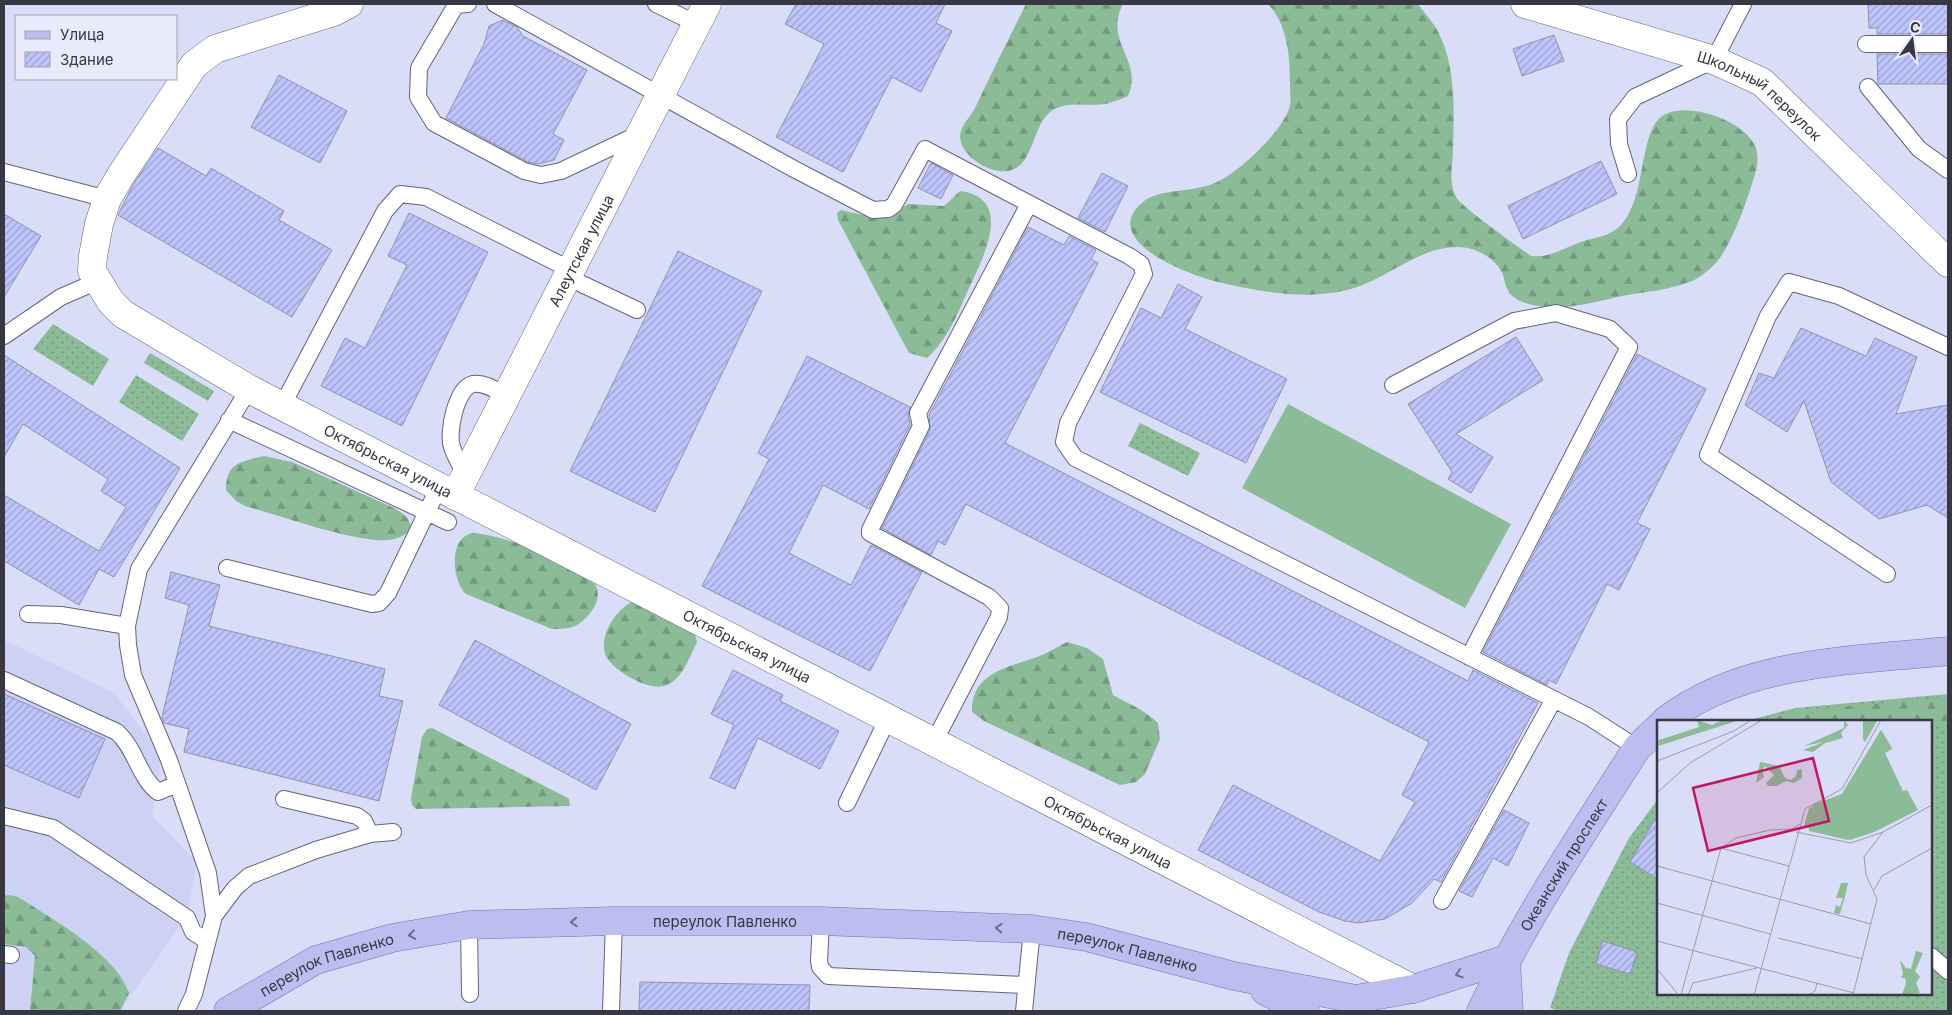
<svg xmlns="http://www.w3.org/2000/svg" width="1952" height="1015" font-family="Inter,sans-serif">
  <style>
    .built { fill: #cdd1f3 }
    .grass { fill: url(#grass-dots) }
    .forest { fill: url(#forest-firs) }
    .pitch { fill: #8cbb98 }
    .building { fill: url(#building-hatch); stroke: #9093ab }
    .lines { fill: none; stroke-linecap: round; stroke-linejoin: round }
    .service-casing { stroke: #62657c; stroke-width: 18 }
    .minor-casing { stroke: #62657c; stroke-width: 29 }
    .primary-casing { stroke: #6f73ac; stroke-width: 29 }
    .service { stroke: #fff; stroke-width: 16 }
    .minor { stroke: #fff; stroke-width: 28 }
    .primary { stroke: #bbbeef; stroke-width: 28 }
    .oneway { stroke: #6c6e88 }
    .labels { text-anchor: middle; dominant-baseline: central; stroke-width: 4.5; stroke-linejoin: round; paint-order: stroke }
    .street-label { font-size: 15px; fill: #373843; stroke: #e9ebfc }
    .inset-road { fill: none; stroke: #999bb0; stroke-width: 1 }
    .view { fill: #c2185b; fill-opacity: 0.15; stroke: #c2185b; stroke-width: 2.5 }
    .inset-edge { fill: none; stroke: #373843; stroke-width: 2.5 }
  </style>
  <defs>
    <pattern id="grass-dots" width="8" height="8" patternUnits="userSpaceOnUse" patternTransform="scale(1.25)"><rect width="8" height="8" fill="#8cbb98"/><path d="M2 2h.1M6 6h.1" fill="none" stroke="#73997e" stroke-width="1.8" stroke-linecap="round"/></pattern>
    <pattern id="forest-firs" width="22" height="20" patternUnits="userSpaceOnUse" patternTransform="scale(1.25)"><rect width="22" height="20" fill="#8cbb98"/><path d="M5 1l3.5 6h-7zM16 11l3.5 6h-7z" fill="#73997e"/></pattern>
    <pattern id="building-hatch" width="6" height="6" patternUnits="userSpaceOnUse" patternTransform="scale(1.25)"><rect width="6" height="6" fill="#bec4fc"/><path d="M-1 1l2-2M0 6l6-6M5 7l2-2" fill="none" stroke="#9ba0ce"/></pattern>
  </defs>
  <rect width="100%" height="100%" fill="#daddf8"/>
  <!-- built -->
  <path class="built" d="M4 640 114 693 150 740 160 760 159 779 152 816 197 863 187 916 120 1011H4Z"/>
  <!-- grass -->
  <path class="grass" d="M53 324 109 359 93 386 33 349Z
    M150 353 214 391 208 401 144 363Z
    M136 375 199 414 182 441 119 402Z
    M1140 423 1200 453 1188 476 1128 446Z
    M1948 694V1011H1558L1550 1008 1569 953 1629 838 1658 799V994H1931V721H1746L1795 708Z"/>
  <!-- forest -->
  <path class="forest" d="M1026 4H1123C1103 43 1144 59 1128 96 1121 99 1113 102 1106 104 1087 107 1063 99 1048 114 1032 129 1033 167 1008 171 990 174 960 156 960 136 961 124 971 117 976 106 992 72 1009 38 1026 4Z
    M1268 4H1418C1426 15 1436 25 1441 38 1456 71 1454 113 1453 148 1453 167 1448 179 1456 197 1460 206 1520 248 1531 256 1548 258 1563 249 1578 243 1591 238 1607 237 1618 228 1647 203 1638 135 1661 117 1684 99 1744 120 1755 146 1761 159 1755 174 1751 187 1744 209 1730 248 1715 264 1709 270 1699 278 1692 281 1670 290 1644 292 1622 296 1604 300 1584 305 1566 307 1549 308 1524 307 1511 295 1506 289 1505 282 1503 275 1496 258 1476 247 1457 247 1424 247 1394 272 1365 284 1320 303 1264 293 1218 282 1192 276 1096 241 1143 202 1159 188 1195 193 1217 182 1239 172 1284 130 1290 106 1291 100 1290 91 1290 85 1290 57 1288 25 1268 4Z
    M960 191C1014 198 984 256 970 286 958 312 949 338 927 358L909 353 838 220 837 213 841 210 876 218 888 217 908 204 944 206Z
    M264 456 292 462 394 508C428 527 402 543 375 540 336 536 284 517 245 506L236 501 226 490C226 462 241 462 264 456Z
    M473 533C518 537 556 562 595 584 604 599 590 617 577 625 569 629 561 629 552 629L466 594C452 581 448 537 473 533Z
    M636 600 694 630 697 642C690 656 683 678 667 685 651 693 613 671 606 656 597 636 618 606 636 600Z
    M1067 642 1087 648 1103 659 1113 695C1130 705 1144 709 1158 723L1160 739 1145 774 1136 782 1120 785 984 721 972 712C971 670 1013 667 1042 655 1051 651 1059 646 1067 642Z
    M1948 697V727L1931 723V721H1761L1798 711Z
    M432 728 564 796 569 799 570 806 416 809 412 805 411 798 422 737 427 729Z
    M9 895 18 897C51 918 117 955 129 993L120 1011H30L35 956 26 947 4 944V896Z"/>
  <!-- pitch -->
  <path class="pitch" d="M1288 404 1511 524 1465 608 1242 488Z"/>
  <!-- building -->
  <path class="building" d="M796 4H945L936 23 952 31 921 92 892 77 843 172 776 137 824 44 785 24Z
    M1868 4H1948V34H1877V28H1869Z
    M503 20 517 27 523 36 587 70 553 134 564 140 554 160 538 164 528 162 446 118 484 44 489 26Z
    M1554 35 1564 61 1522 76 1513 49Z
    M1877 54H1948V84H1878Z
    M279 75 347 111 320 163 251 127Z
    M158 148 206 176 211 168 284 211 279 220 332 250 292 317 118 215 134 183Z
    M1601 161 1617 194 1523 239 1508 206Z
    M931 163 953 175 941 199 918 188Z
    M1102 173 1128 186 1105 232 1078 218Z
    M409 213 488 252 402 426 321 386 345 338 365 348 407 265 388 256Z
    M4 214 41 236 4 297Z
    M1028 227 1064 245 1069 236 1096 250 1091 259 1098 263 1005 443 1468 681 1473 670 1538 703 1441 882 1434 879 1412 903 1385 919 1358 923 1345 921 1319 912 1198 850 1233 785 1380 861 1415 802 1402 795 1429 742 966 504 945 545 938 541 931 555 882 528 930 430 929 415Z
    M678 251 762 291 655 512 570 471Z
    M1178 284 1202 297 1185 329 1287 379 1246 463 1100 392 1141 308 1161 318Z
    M1801 328 1866 356 1875 338 1917 357 1896 414 1948 405V518L1927 505 1879 519 1831 482 1804 401 1787 432 1745 405 1759 373 1774 378Z
    M1516 337 1543 380 1456 434 1493 457 1471 493 1448 479 1452 472 1408 404Z
    M1637 354 1706 389 1637 523 1650 529 1619 590 1607 584 1556 684 1549 680 1547 685 1483 652Z
    M4 355 180 468 114 577 99 569 79 605 4 561V495L99 551 126 507 101 491 108 479 23 424 4 457Z
    M807 356 910 407 908 415 910 425 869 509 823 485 789 553 851 585 871 545 922 572 870 671 702 586 769 459 758 453Z
    M171 572 220 585 209 626 385 669 379 696 403 701 379 801 184 752 189 729 164 723 162 717 189 605 165 598Z
    M475 640 631 724 596 790 439 705Z
    M733 670 783 695 780 701 839 731 820 769 758 738 735 789 710 778 734 725 711 714Z
    M4 694 105 739 79 798 4 765Z
    M1504 810 1529 823 1508 866 1493 858 1472 897 1459 891Z
    M1658 814V879L1630 862Z
    M1603 941 1637 952 1630 974 1596 964Z
    M640 982 810 985 809 1011H639Z"/>
  <g class="lines">
    <defs>
      <path id="service" d="M468 4 456 5 419 68 418 97 434 123 524 171 541 175 561 171 639 134
        M495 4 794 169 873 210 888 209 894 205 925 149 1129 256 1141 264 1144 274 1068 423 1064 442 1075 458 1589 717 1637 748
        M656 4 697 24
        M1866 44H1948
        M1868 87 1919 149 1948 170
        M4 172 107 199
        M1628 174 1619 144 1618 119 1635 97 1714 60 1743 4
        M567 277 637 310
        M4 336 61 297 98 281
        M1393 385 1514 321 1556 313 1610 329 1629 347 1469 657
        M282 406 385 211 400 194 426 197 571 270
        M229 420 448 522
        M465 476C462 466 455 457 452 447 447 433 456 388 473 384 485 382 497 391 506 396
        M227 568 372 604 379 603 388 593 439 487
        M1887 574 1708 455 1768 316 1789 282 1839 296 1948 347
        M28 614 61 615 127 626
        M4 680 117 732C136 749 138 776 158 792L177 784
        M934 742 999 617 1000 608 989 597 870 533V530L921 426 918 413 1029 204
        M284 799 357 816 364 821 370 834
        M847 803 888 718
        M4 816 53 828 187 918 193 932 207 941
        M1442 901 1554 699
        M214 916 208 873 169 760 133 675 128 645 127 626 139 569 249 389
        M821 921 819 961 820 967 828 976 1025 985
        M469 925 470 994
        M4 954 11 955
        M1931 956 1948 971
        M186 1011 194 994 214 916 235 888 249 876 316 850 370 834 393 832
        M611 1011 614 921
        M1024 1011 1032 929"/>
      <g id="minor">
        <path id="s1" d="M349 4 334 12 215 49 194 65 121 175 107 199 99 224 93 256 92 271 111 302 123 314 249 389 1413 989"/>
        <path id="s2" d="M1525 4 1714 60 1762 82 1948 263"/>
        <path id="s3" d="M455 496 707 4"/>
      </g>
      <g id="primary">
        <path d="M1665 721C1743 660 1854 661 1948 651"/>
        <path d="M1506 961 1509 1011"/>
        <path d="M1265 991 1305 1011"/>
        <path id="s4" d="M228 1011 316 960 392 938 469 925 614 921H821L1032 929 1086 937 1234 976 1356 999 1413 989 1506 959"/>
        <path id="s5" d="M1481 1011C1525 919 1582 834 1637 748L1658 728"/>
      </g>
    </defs>
    <!-- service casing -->
    <use href="#service" class="service-casing"/>
    <!-- minor casing -->
    <use href="#minor" class="minor-casing"/>
    <!-- primary casing -->
    <use href="#primary" class="primary-casing"/>
    <!-- service -->
    <use href="#service" class="service"/>
    <!-- minor -->
    <use href="#minor" class="minor"/>
    <!-- primary -->
    <use href="#primary" class="primary"/>
  </g>
  <!-- one-way arrows -->
  <defs><path id="oneway-chevron" d="M-2-3.5L2.5 0L-2 3.5" fill="none" stroke-width="1.6" stroke-linecap="round" stroke-linejoin="round" transform="scale(1.25)"/></defs>
  <g class="oneway">
    <use href="#oneway-chevron" transform="translate(574 922) rotate(178)"/>
    <use href="#oneway-chevron" transform="translate(999 928) rotate(-178)"/>
    <use href="#oneway-chevron" transform="translate(412 935) rotate(171)"/>
    <use href="#oneway-chevron" transform="translate(1459 974) rotate(162)"/>
  </g>
  <g class="labels">
    <!-- street labels -->
    <g class="street-label">
      <text stroke="none"><textPath href="#s2" startOffset="255">Школьный переулок</textPath></text>
      <text stroke="none"><textPath href="#s3" startOffset="276">Алеутская улица</textPath></text>
      <text stroke="none"><textPath href="#s1" startOffset="758">Октябрьская улица</textPath></text>
      <text stroke="none"><textPath href="#s1" startOffset="1162">Октябрьская улица</textPath></text>
      <text stroke="none"><textPath href="#s1" startOffset="1568">Октябрьская улица</textPath></text>
      <text stroke="none"><textPath href="#s5" startOffset="168">Океанский проспект</textPath></text>
      <text stroke="none"><textPath href="#s4" startOffset="515">переулок Павленко</textPath></text>
      <text stroke="none"><textPath href="#s4" startOffset="920">переулок Павленко</textPath></text>
      <text stroke="none"><textPath href="#s4" startOffset="110">переулок Павленко</textPath></text>
    </g>
  </g>
  <!-- overview -->
  <g transform="translate(1657 720)">
    <rect width="275" height="275" fill="#daddf8"/>
    <path d="M224 10 235 29 228 33 246 71 250 70 261 90 217 112 193 120 152 111V108L147 106 152 88 185 74Z" fill="#8cbb98"/>
    <path d="M40 0 55 5 65 0H83L1 26 2 20 42 7ZM187 0 191 5 184 13 186 18 168 23 156 32 146 30 167 22 147 26 187 8ZM206 0 220 1 208 22 206 19ZM224 10 235 28 227 33 241 61 236 54 228 51 221 54 216 71 202 68 210 57 220 31 209 56 197 72 193 71 189 82 165 83 152 91 157 84 185 74ZM103 42 122 46 128 58 134 60 139 56 140 50 145 49V58L137 63 129 61 120 66H111L109 63 117 55 108 46 105 51 107 57 99 63ZM232 52 238 61 217 72 222 54ZM239 64 251 84 237 96 217 97 221 73ZM208 79 213 96 199 100 196 89ZM244 98 217 112 195 119 218 100ZM171 107 179 116H189L191 120 154 111ZM184 163H191L189 172 187 170 189 173 183 194 177 193 179 185 183 187 186 178H179ZM259 231 266 233 258 251 263 257 259 263 263 273 245 275 249 263 248 258H244L246 254 243 240 249 248 254 249Z" fill="#8cbb98"/>
    <path class="inset-road" d="M0 41 77 11 94 0M0 73 33 43 105 0M139 112 194 123 226 112 275 85M64 128 132 146M0 146 214 204M217 170 225 156 275 128M0 183 113 214M121 218 206 239M0 221 197 273M0 249 20 273M24 275 64 128 79 118 113 110 135 109 143 104M31 275 36 263 100 248M97 275 148 89 185 69 224 0M151 275 158 271 160 263M196 275 220 179 209 155 207 137 226 112"/>
    <path class="view" d="M156 38 172 101 51 131 36 68Z"/>
    <rect width="275" height="275" class="inset-edge"/>
  </g>
  <!-- border -->
  <rect width="1952" height="1015" fill="none" stroke="#373843" stroke-width="10"/>
  <!-- legend -->
  <rect x="15" y="15" width="162" height="65" fill="#e9ebfc" stroke="#a2a3b2"/>
  <rect x="25" y="31" width="25" height="8" fill="#bbbeef" stroke="#a2a3b2"/>
  <text x="60" y="40" font-size="15" fill="#373843">Улица</text>
  <rect x="25" y="52" width="25" height="15" fill="url(#building-hatch)" stroke="#a2a3b2"/>
  <text x="60" y="65" font-size="15" fill="#373843">Здание</text>
  <!-- north arrow -->
  <g transform="translate(1912 40) rotate(14)" stroke="#e9ebfc" stroke-width="4" paint-order="stroke">
  <path d="M0-4L9 19L0 12L-9 19Z" fill="#373843"/>
  <text y="-8" font-size="14" font-weight="bold" text-anchor="middle" fill="#373843">С</text>
  </g>
</svg>
